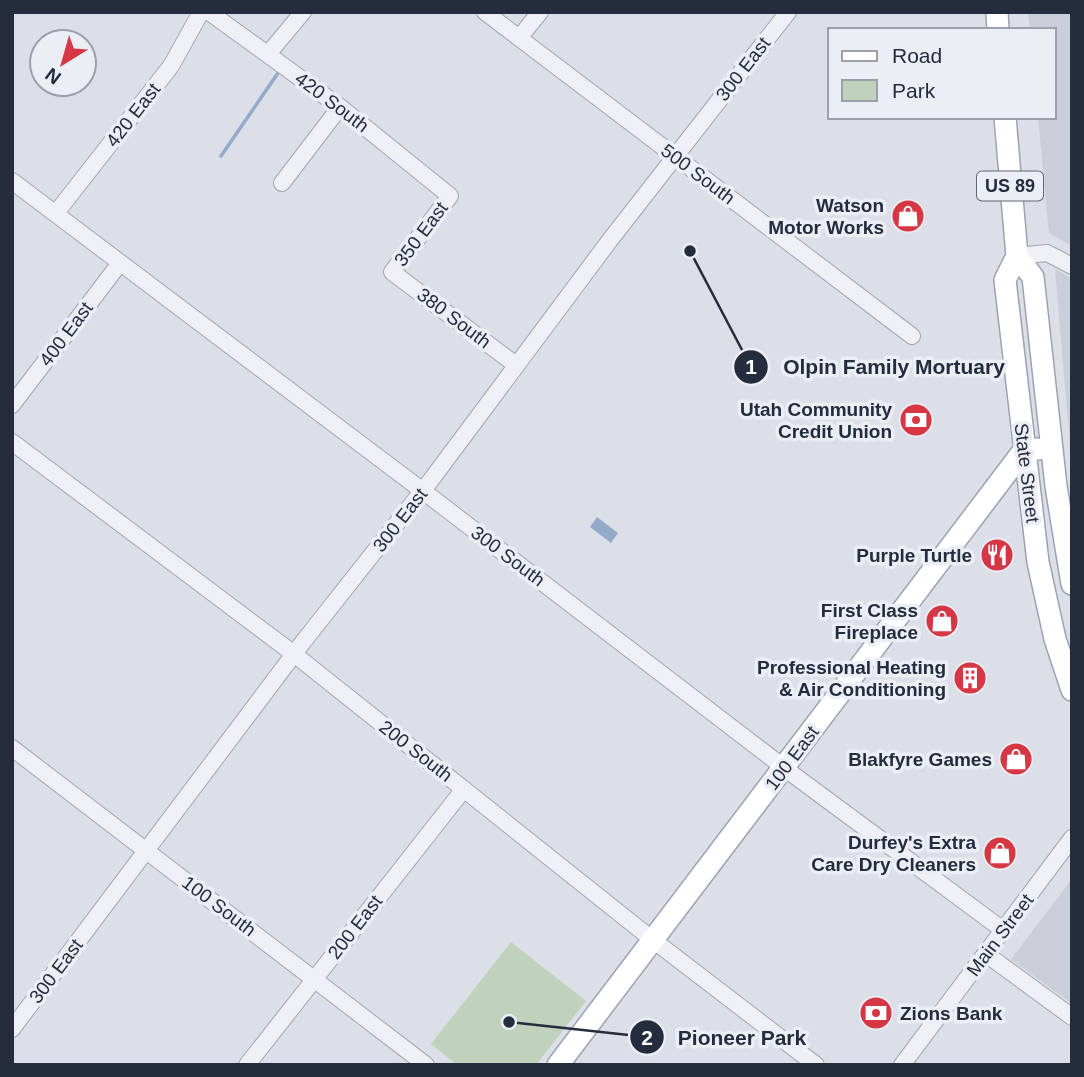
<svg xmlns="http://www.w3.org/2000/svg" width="1084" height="1077" font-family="Helvetica,sans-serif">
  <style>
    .built { fill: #caced9 }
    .green { fill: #c0d2bc }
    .water { fill: #94aaca }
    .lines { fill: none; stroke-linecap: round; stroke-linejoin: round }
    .stream { stroke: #94aaca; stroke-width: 3.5 }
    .minor-casing { stroke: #a1a6b1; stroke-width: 18 }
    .major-casing { stroke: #9aa3b3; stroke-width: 24 }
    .minor { stroke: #eff0f5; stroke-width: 16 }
    .major { stroke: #fff; stroke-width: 21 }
    .labels { text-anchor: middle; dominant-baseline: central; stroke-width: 7; stroke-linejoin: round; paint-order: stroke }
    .shield { fill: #ebeef5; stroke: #606675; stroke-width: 2 }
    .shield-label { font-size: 18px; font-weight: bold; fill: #252c3e }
    .street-label { font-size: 19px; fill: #252c3e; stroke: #ebeef5 }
    .poi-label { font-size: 19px; font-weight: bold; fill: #252c3e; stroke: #ebeef5; text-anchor: end }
    .leader { fill: none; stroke: #252c3e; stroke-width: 2.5 }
    .callout-dot { fill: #252c3e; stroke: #ebeef5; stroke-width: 2.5 }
    .mark-label { font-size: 21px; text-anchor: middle; font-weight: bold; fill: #fff }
    .callout-label { font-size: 21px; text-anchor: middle; font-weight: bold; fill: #252c3e; stroke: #ebeef5; stroke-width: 7; stroke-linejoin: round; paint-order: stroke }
  </style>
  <rect width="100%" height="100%" fill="#dcdfe7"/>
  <!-- built -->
  <path class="built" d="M1028 12H1072V246L1049 233 1038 117H1054V30H1030Z
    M1055 269 1072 279V470Z
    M1072 879V1004L1011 959Z"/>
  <!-- green -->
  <path class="green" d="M511 942 586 1001 536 1065H457L431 1044Z"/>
  <!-- water -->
  <path class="water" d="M597 517 618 533 611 543 590 527Z"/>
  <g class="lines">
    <!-- stream -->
    <path class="stream" d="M221 156 278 73"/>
    <defs>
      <path id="minor" d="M209 12 340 107 450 196 392 272 516 365
        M485 12 912 336
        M519 38 540 12
        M268 54 303 12
        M12 181 444 507 795 776 1003 930
        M282 183 340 107
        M56 213 171 66 201 12
        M1017 256 1047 253 1072 266
        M12 405 120 263
        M12 442 294 654 653 940 816 1065
        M12 748 426 1065
        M986 954 1072 1017
        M12 1029 303 642 431 480 610 240 788 12
        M247 1065 464 789
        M902 1065 1072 838"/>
      <path id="major" d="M997 12 998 30
        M1005 117 1017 256 1033 277 1056 486 1072 584
        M1017 256 1005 280 1038 562 1055 639 1072 690
        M558 1065 1024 450 1038 449"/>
    </defs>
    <!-- minor casing -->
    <use href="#minor" class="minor-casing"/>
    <!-- major casing -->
    <use href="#major" class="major-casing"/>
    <!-- minor -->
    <use href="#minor" class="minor"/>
    <!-- major -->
    <use href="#major" class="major"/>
  </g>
  <!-- icons -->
  <defs>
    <symbol id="shop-disc" viewBox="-11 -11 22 22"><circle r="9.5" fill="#d63744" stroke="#ebeef5"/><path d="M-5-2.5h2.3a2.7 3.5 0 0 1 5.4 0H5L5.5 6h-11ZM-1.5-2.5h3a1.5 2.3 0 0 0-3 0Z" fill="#fff"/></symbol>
    <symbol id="bank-disc" viewBox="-11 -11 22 22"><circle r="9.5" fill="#d63744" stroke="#ebeef5"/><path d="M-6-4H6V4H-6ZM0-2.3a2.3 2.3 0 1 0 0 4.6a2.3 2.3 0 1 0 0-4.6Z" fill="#fff"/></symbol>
    <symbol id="restaurant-disc" viewBox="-11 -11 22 22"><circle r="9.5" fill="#d63744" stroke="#ebeef5"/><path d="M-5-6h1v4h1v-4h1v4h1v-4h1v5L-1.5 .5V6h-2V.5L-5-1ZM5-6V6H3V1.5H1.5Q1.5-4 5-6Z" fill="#fff"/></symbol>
    <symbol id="building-disc" viewBox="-11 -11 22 22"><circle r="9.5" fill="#d63744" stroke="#ebeef5"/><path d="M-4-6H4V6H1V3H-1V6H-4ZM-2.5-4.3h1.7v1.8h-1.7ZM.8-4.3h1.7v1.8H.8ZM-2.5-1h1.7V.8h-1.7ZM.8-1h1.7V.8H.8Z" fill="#fff"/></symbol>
  </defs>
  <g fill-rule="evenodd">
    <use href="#shop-disc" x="889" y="197" width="38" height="38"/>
    <use href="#bank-disc" x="897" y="401" width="38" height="38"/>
    <use href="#restaurant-disc" x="978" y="536" width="38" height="38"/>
    <use href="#shop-disc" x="923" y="602" width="38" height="38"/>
    <use href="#building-disc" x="951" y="659" width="38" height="38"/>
    <use href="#shop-disc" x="997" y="740" width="38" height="38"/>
    <use href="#shop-disc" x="981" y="834" width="38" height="38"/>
    <use href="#bank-disc" x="857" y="994" width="38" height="38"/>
  </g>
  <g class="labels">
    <!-- shield labels -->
    <rect class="shield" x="977" y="171.5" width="66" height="29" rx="5"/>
    <g class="shield-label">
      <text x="1010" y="186">US 89</text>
    </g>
    <!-- street labels -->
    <g class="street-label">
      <text transform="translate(743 69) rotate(-52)">300 East</text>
      <text transform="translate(332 102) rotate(37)">420 South</text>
      <text transform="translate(133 115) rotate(-52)">420 East</text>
      <text transform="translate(698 174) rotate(37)">500 South</text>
      <text transform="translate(421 234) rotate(-53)">350 East</text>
      <text transform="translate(454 318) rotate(37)">380 South</text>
      <text transform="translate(66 334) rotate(-53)">400 East</text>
      <text transform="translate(1027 473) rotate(83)">State Street</text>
      <text transform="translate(400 520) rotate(-52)">300 East</text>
      <text transform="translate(508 556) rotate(37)">300 South</text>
      <text transform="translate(416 751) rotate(38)">200 South</text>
      <text transform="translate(792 758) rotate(-53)">100 East</text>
      <text transform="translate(219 906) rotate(37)">100 South</text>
      <text transform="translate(355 927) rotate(-52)">200 East</text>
      <text transform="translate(1000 935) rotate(-53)">Main Street</text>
      <text transform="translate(56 971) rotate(-53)">300 East</text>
    </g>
    <!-- poi labels -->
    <g class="poi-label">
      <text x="884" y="205">Watson<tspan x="884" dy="22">Motor Works</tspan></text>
      <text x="892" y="409">Utah Community<tspan x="892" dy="22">Credit Union</tspan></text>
      <text x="972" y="555">Purple Turtle</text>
      <text x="918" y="610">First Class<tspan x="918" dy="22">Fireplace</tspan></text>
      <text x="946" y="667">Professional Heating<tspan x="946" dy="22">&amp; Air Conditioning</tspan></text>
      <text x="992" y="759">Blakfyre Games</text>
      <text x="976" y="842">Durfey's Extra<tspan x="976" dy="22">Care Dry Cleaners</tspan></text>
      <text x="900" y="1013" text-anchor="start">Zions Bank</text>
    </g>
  </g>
  <!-- callouts -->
  <path class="leader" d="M690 251L751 367M509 1022L647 1037"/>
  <g class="callout-dot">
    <circle cx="690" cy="251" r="7"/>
    <circle cx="509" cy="1022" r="7"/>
    <circle cx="751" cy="367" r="18"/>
    <circle cx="647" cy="1037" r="18"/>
  </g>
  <g class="mark-label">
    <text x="751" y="374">1</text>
    <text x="647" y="1045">2</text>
  </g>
  <g class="callout-label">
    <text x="894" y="374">Olpin Family Mortuary</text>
    <text x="742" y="1045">Pioneer Park</text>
  </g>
  <!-- border -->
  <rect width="1084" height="1077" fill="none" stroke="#252c3e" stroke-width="28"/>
  <!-- legend -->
  <rect x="828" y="28" width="228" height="91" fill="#ebeef5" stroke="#9ca0ac" stroke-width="2"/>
  <rect x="842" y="51" width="35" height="10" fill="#ffffff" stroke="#9ca0ac" stroke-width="2"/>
  <text x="892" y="63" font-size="21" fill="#252c3e">Road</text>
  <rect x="842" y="80" width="35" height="21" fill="#c0d2bc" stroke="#9ca0ac" stroke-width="2"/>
  <text x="892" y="98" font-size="21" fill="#252c3e">Park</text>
  <!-- north arrow -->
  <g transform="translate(63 63) rotate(217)"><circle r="33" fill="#ebeef5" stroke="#9ca0ac" stroke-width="2"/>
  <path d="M0-5L12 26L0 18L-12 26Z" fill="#d63744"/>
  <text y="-10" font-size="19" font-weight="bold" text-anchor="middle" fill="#252c3e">N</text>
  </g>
</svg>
